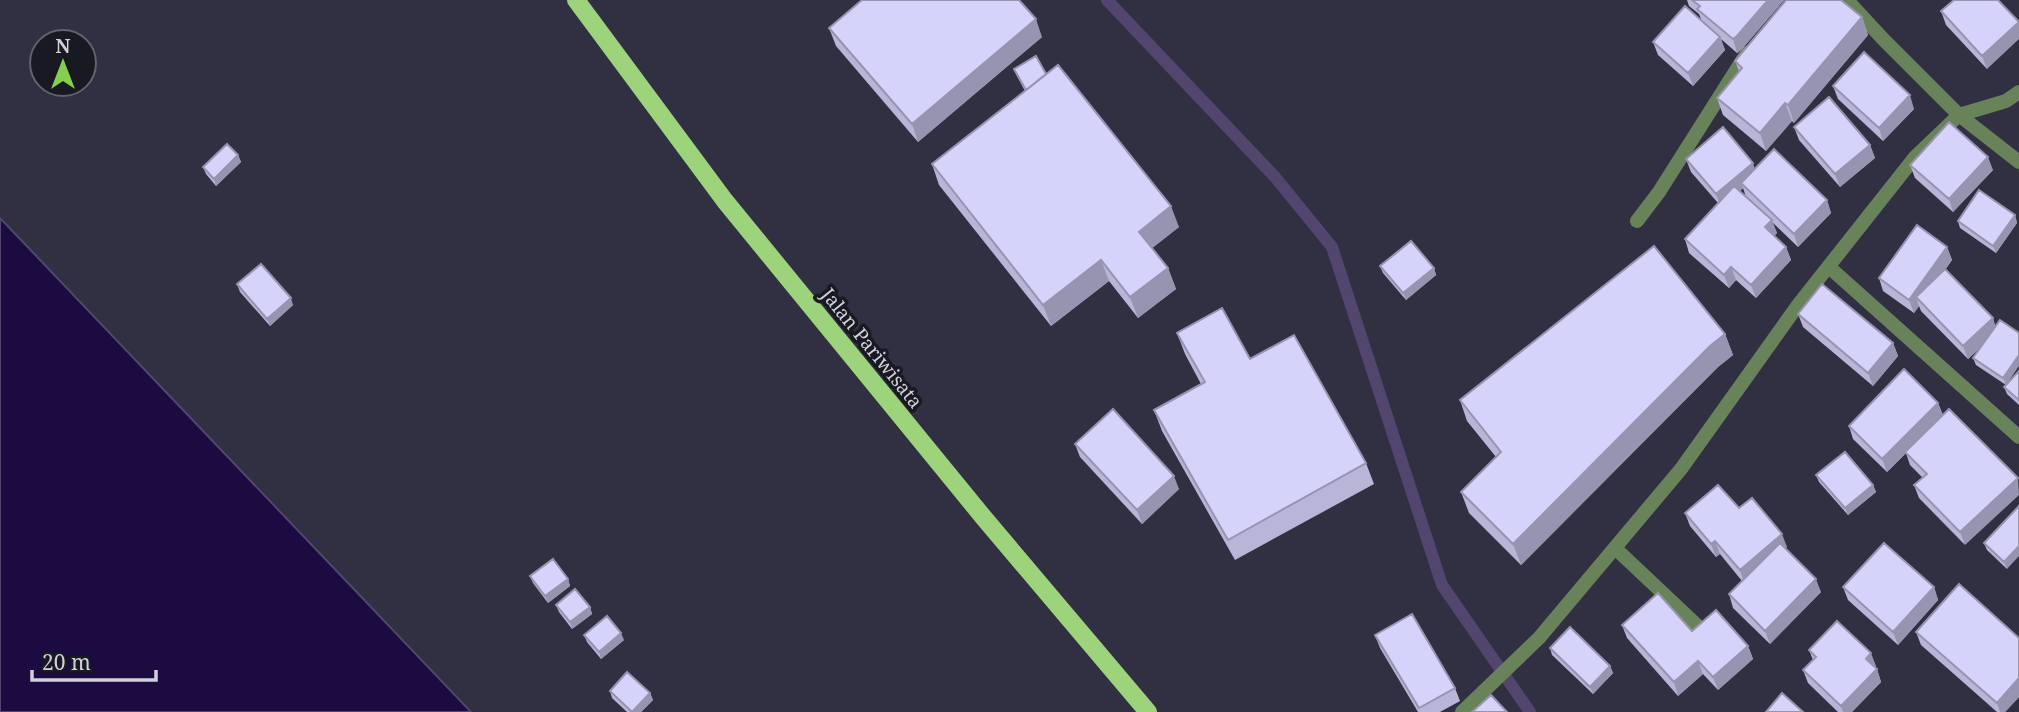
<svg xmlns="http://www.w3.org/2000/svg" width="2019" height="712" font-family="'Noto Serif',serif">
  <style>
    .water { fill: #1b0b40; stroke: #52466f; stroke-width: 2 }
    .lines { fill: none; stroke-linecap: round; stroke-linejoin: round }
    .stream { stroke: #52466f; stroke-width: 12 }
    .minor { stroke: #688359; stroke-width: 14 }
    .primary { stroke: #9dd37b; stroke-width: 18 }
    .wall { fill: #b8b5d8; fill-rule: evenodd }
    .shaded-wall { fill: #9694b0 }
    .building { fill: #d6d3fb; stroke: #9694b0; stroke-width: 2 }
    .labels { text-anchor: middle; dominant-baseline: central; stroke-width: 7; stroke-linejoin: round; paint-order: stroke }
    .street-label { font-size: 19px; fill: #d1d0dc; stroke: #191921 }
  </style>
  <rect width="100%" height="100%" fill="#312f42"/>
  <!-- water -->
  <path class="water" d="M0 218 471 712H0Z"/>
  <g class="lines">
    <!-- stream -->
    <path class="stream" d="M1107 0 1275 177 1332 247 1442 585 1530 712"/>
    <!-- minor -->
    <path class="minor" d="M1847 0 1883 39 1959 115 2019 162
      M1637 221 1659 192 1747 53
      M1829 267 2019 437
      M1615 548 1702 630
      M1462 712 1539 638 1681 469 1798 305 1915 157 1959 115 2006 101 2019 92"/>
    <!-- primary -->
    <path class="primary" d="M576 0 725 201 984 518 1148 712"/>
  </g>
  <!-- wall -->
  <path class="wall" d="M1687 0H1784L1742 49 1737 53 1721 39 1725 50 1693 86 1658 55 1653 42 1701 19 1699 14 1689 6Z
    M1998 0 1987 69 1946 25 1941 11Z
    M1862 17 1868 35 1794 123 1792 121 1766 151 1723 115 1717 98 1739 71 1735 61Z
    M829 28 1042 37 918 142 836 46Z
    M1014 69 1046 74 1179 227 1152 248 1168 268 1176 289 1138 318 1109 281 1051 326 939 185 932 164 1025 91 1017 76Z
    M1833 86 1914 109 1883 141 1838 99Z
    M1794 127 1870 145 1875 158 1840 187 1799 140Z
    M238 155 241 162 216 186 206 174 203 167Z
    M1686 159 1755 169 1827 200 1831 213 1798 247 1772 222 1777 233 1774 236 1786 247 1791 260 1756 298 1736 280 1729 288 1689 253 1685 239 1718 203 1691 172ZM1743 188 1746 197 1740 191Z
    M1910 165 1993 170 1953 212 1915 178Z
    M2015 215 2017 223 1996 253 1960 228 1958 221Z
    M1947 247 1952 260 1945 270 1993 318 2006 385 1976 365 1973 358 1982 346 1968 359 1921 311 1919 306 1914 313 1883 291 1879 278Z
    M1380 266 1434 268 1436 275 1406 300 1383 273Z
    M237 284 293 305 270 326 240 292Z
    M1798 314 1893 343 1898 356 1873 386 1803 327Z
    M1177 333 1250 359 1366 463 1374 484 1235 560 1162 431 1154 410 1201 384 1185 354Z
    M1725 334 1733 355 1718 367 1521 565 1469 513 1461 492 1496 457 1467 421 1460 400Z
    M2019 371V405L2007 394 2004 387Z
    M1938 403 1943 415 1965 545 1919 498 1914 485 1923 478 1910 465 1906 453 1887 472 1853 439 1849 426Z
    M1075 444 1179 489 1142 524 1080 457Z
    M1816 475 1873 485 1876 492 1848 515 1819 482Z
    M2019 506 2007 569 1987 550 1984 543Z
    M1739 508 1787 547 1785 548 1821 592 1770 644 1733 608 1729 594 1742 581 1720 554 1716 557 1690 526 1685 513Z
    M530 576 568 579 570 586 548 603 533 583Z
    M1843 587H1934L1938 600 1898 645 1848 600Z
    M556 605 590 607 592 614 572 629 559 612Z
    M1622 625 1692 631 1748 646 1753 659 1718 690 1703 674 1678 696 1627 638Z
    M1916 632 2019 697 2005 712H1997L1921 645Z
    M584 635 624 640 601 659 587 642Z
    M1375 635 1455 688 1460 701 1440 712H1418L1380 648Z
    M1550 648 1610 666 1613 673 1593 694 1552 655Z
    M1809 650 1876 666 1875 667 1877 669 1881 682 1852 712H1838L1808 683 1803 670 1813 660Z
    M610 691 650 693 653 700 641 712H627L612 698Z"/>
  <!-- shaded-wall -->
  <path class="shaded-wall" d="M1768 0H1784L1742 49 1737 53 1733 39Z
    M1862 17 1868 35 1794 123 1788 105Z
    M1036 19 1042 37 918 142 912 124Z
    M2019 22V39L1987 69 1982 56Z
    M1720 37 1725 50 1693 86 1688 73Z
    M1910 95 1914 109 1883 141 1879 128Z
    M1785 103 1792 121 1766 151 1760 133Z
    M1870 145 1875 158 1840 187 1835 174Z
    M238 155 241 162 216 186 214 179Z
    M1988 157 1993 170 1953 212 1949 199Z
    M1753 163 1757 176 1741 183 1743 188 1721 207 1716 194Z
    M1827 200 1831 213 1798 247 1794 234Z
    M1171 206 1179 227 1146 253 1139 232Z
    M2015 215 2017 223 1996 253 1993 246Z
    M1772 220 1777 233 1770 240 1765 227Z
    M1786 247 1791 260 1756 298 1751 285Z
    M1947 247 1952 260 1921 303 1916 297 1919 306 1914 313 1909 300Z
    M1101 260 1109 281 1051 326 1043 305Z
    M1731 267 1736 280 1729 288 1724 275Z
    M1168 268 1176 289 1138 318 1130 297Z
    M1434 268 1436 275 1406 300 1403 293Z
    M291 298 293 305 270 326 267 319Z
    M1993 318 1997 331 1968 359 1963 346Z
    M1725 334 1733 355 1718 367 1521 565 1513 544 1710 346Z
    M1893 343 1898 356 1873 386 1868 373Z
    M2019 355V366L2006 385 2003 378Z
    M1938 403 1943 416 1887 472 1882 459Z
    M1174 476 1179 489 1142 524 1137 510Z
    M2018 478 2019 495 1965 545 1960 532Z
    M1873 485 1876 492 1848 515 1845 508Z
    M1782 534 1787 547 1744 583 1740 570Z
    M1715 541 1720 554 1716 557 1711 544Z
    M2019 546V556L2007 569 2004 562Z
    M568 579 570 586 548 603 545 596Z
    M1816 579 1821 592 1770 644 1765 631Z
    M1934 587 1938 600 1898 645 1893 632Z
    M590 607 592 614 572 629 570 622Z
    M621 633 624 640 601 659 599 652Z
    M1748 646 1753 659 1718 690 1713 677Z
    M1871 653 1876 666 1870 672 1866 659Z
    M1698 661 1703 674 1678 696 1674 682Z
    M1610 666 1613 673 1593 694 1590 687Z
    M1877 669 1881 682 1852 712H1843L1841 706Z
    M2019 678V697L2005 712H2000L1997 703Z
    M650 693 653 700 641 712H632Z"/>
  <!-- building -->
  <path class="building" d="M862 0H1019L1036 19 912 124 829 28Z
    M1692 0H1768L1737 36 1733 39 1697 9 1700 6Z
    M1786 0H1841L1862 17 1788 105 1785 103 1760 133 1717 98 1742 68 1735 61Z
    M1954 0H1998L2019 22 1982 56 1941 11Z
    M1685 6 1720 37 1688 73 1653 42Z
    M1864 52 1910 95 1879 128 1833 86Z
    M1036 56 1046 74 1026 90 1014 69Z
    M1058 65 1171 206 1139 232 1168 268 1130 297 1101 260 1043 305 932 164Z
    M1829 97 1870 145 1835 174 1794 127Z
    M1949 122 1988 157 1949 199 1910 165Z
    M1723 127 1753 163 1716 194 1686 159Z
    M227 144 238 155 214 179 203 167Z
    M1774 149 1827 200 1794 234 1741 183Z
    M1734 186 1772 220 1765 227 1786 247 1751 285 1731 267 1724 275 1685 239Z
    M1979 190 2015 215 1993 246 1958 221Z
    M1917 225 1947 247 1909 300 1879 278Z
    M1411 241 1434 268 1403 293 1380 266Z
    M1654 246 1725 334 1710 346 1513 544 1461 492 1501 452 1460 400Z
    M261 264 291 298 267 319 237 284Z
    M1945 269 1993 318 1963 346 1916 297Z
    M1822 284 1893 343 1868 373 1798 314Z
    M1222 308 1250 359 1294 335 1366 463 1228 540 1154 410 1205 382 1177 333Z
    M2000 320 2019 333V355L2003 378 1973 358Z
    M1904 369 1938 403 1882 459 1849 426Z
    M2019 371V400L2004 387Z
    M1113 409 1174 476 1137 510 1075 444Z
    M1949 409 2018 478 1960 532 1914 485 1927 474 1905 452Z
    M1845 452 1873 485 1845 508 1816 475Z
    M1718 485 1739 508 1752 498 1782 534 1740 570 1715 541 1711 544 1685 513Z
    M2019 506V546L2004 562 1984 543Z
    M1780 543 1816 579 1765 631 1729 594Z
    M1884 543 1934 587 1893 632 1843 587Z
    M553 559 568 579 545 596 530 576Z
    M1959 584 2019 638V678L1997 703 1916 632Z
    M575 589 590 607 570 622 556 605Z
    M1658 593 1692 631 1716 610 1748 646 1713 677 1698 661 1674 682 1622 625Z
    M1412 614 1455 688 1419 708 1375 635Z
    M607 616 621 633 599 652 584 635Z
    M1837 621 1871 653 1866 659 1877 669 1841 706 1803 670 1816 657 1809 650Z
    M1570 627 1610 666 1590 687 1550 648Z
    M627 672 650 693 632 712 610 691Z
    M1782 693 1803 712H1766Z
    M1491 695 1507 712H1472Z"/>
  <g class="labels">
    <!-- street labels -->
    <g class="street-label">
      <text transform="translate(872 348) rotate(51)">Jalan Pariwisata</text>
    </g>
  </g>
  <!-- north arrow -->
  <g transform="translate(63 63)"><circle r="33" fill="#191921" stroke="#63626c" stroke-width="2"/>
  <path d="M0-5L12 26L0 18L-12 26Z" fill="#84d04d"/>
  <text y="-10" font-size="19" font-weight="bold" text-anchor="middle" fill="#d1d0dc">N</text>
  </g>
  <!-- scale -->
  <path d="M32 670v10h124v-10" fill="none" stroke="#d1d0dc" stroke-width="3.5"/>
  <text x="42" y="670" font-size="21" fill="#d1d0dc" stroke="#191921" stroke-width="5" paint-order="stroke">20 m</text>
</svg>
